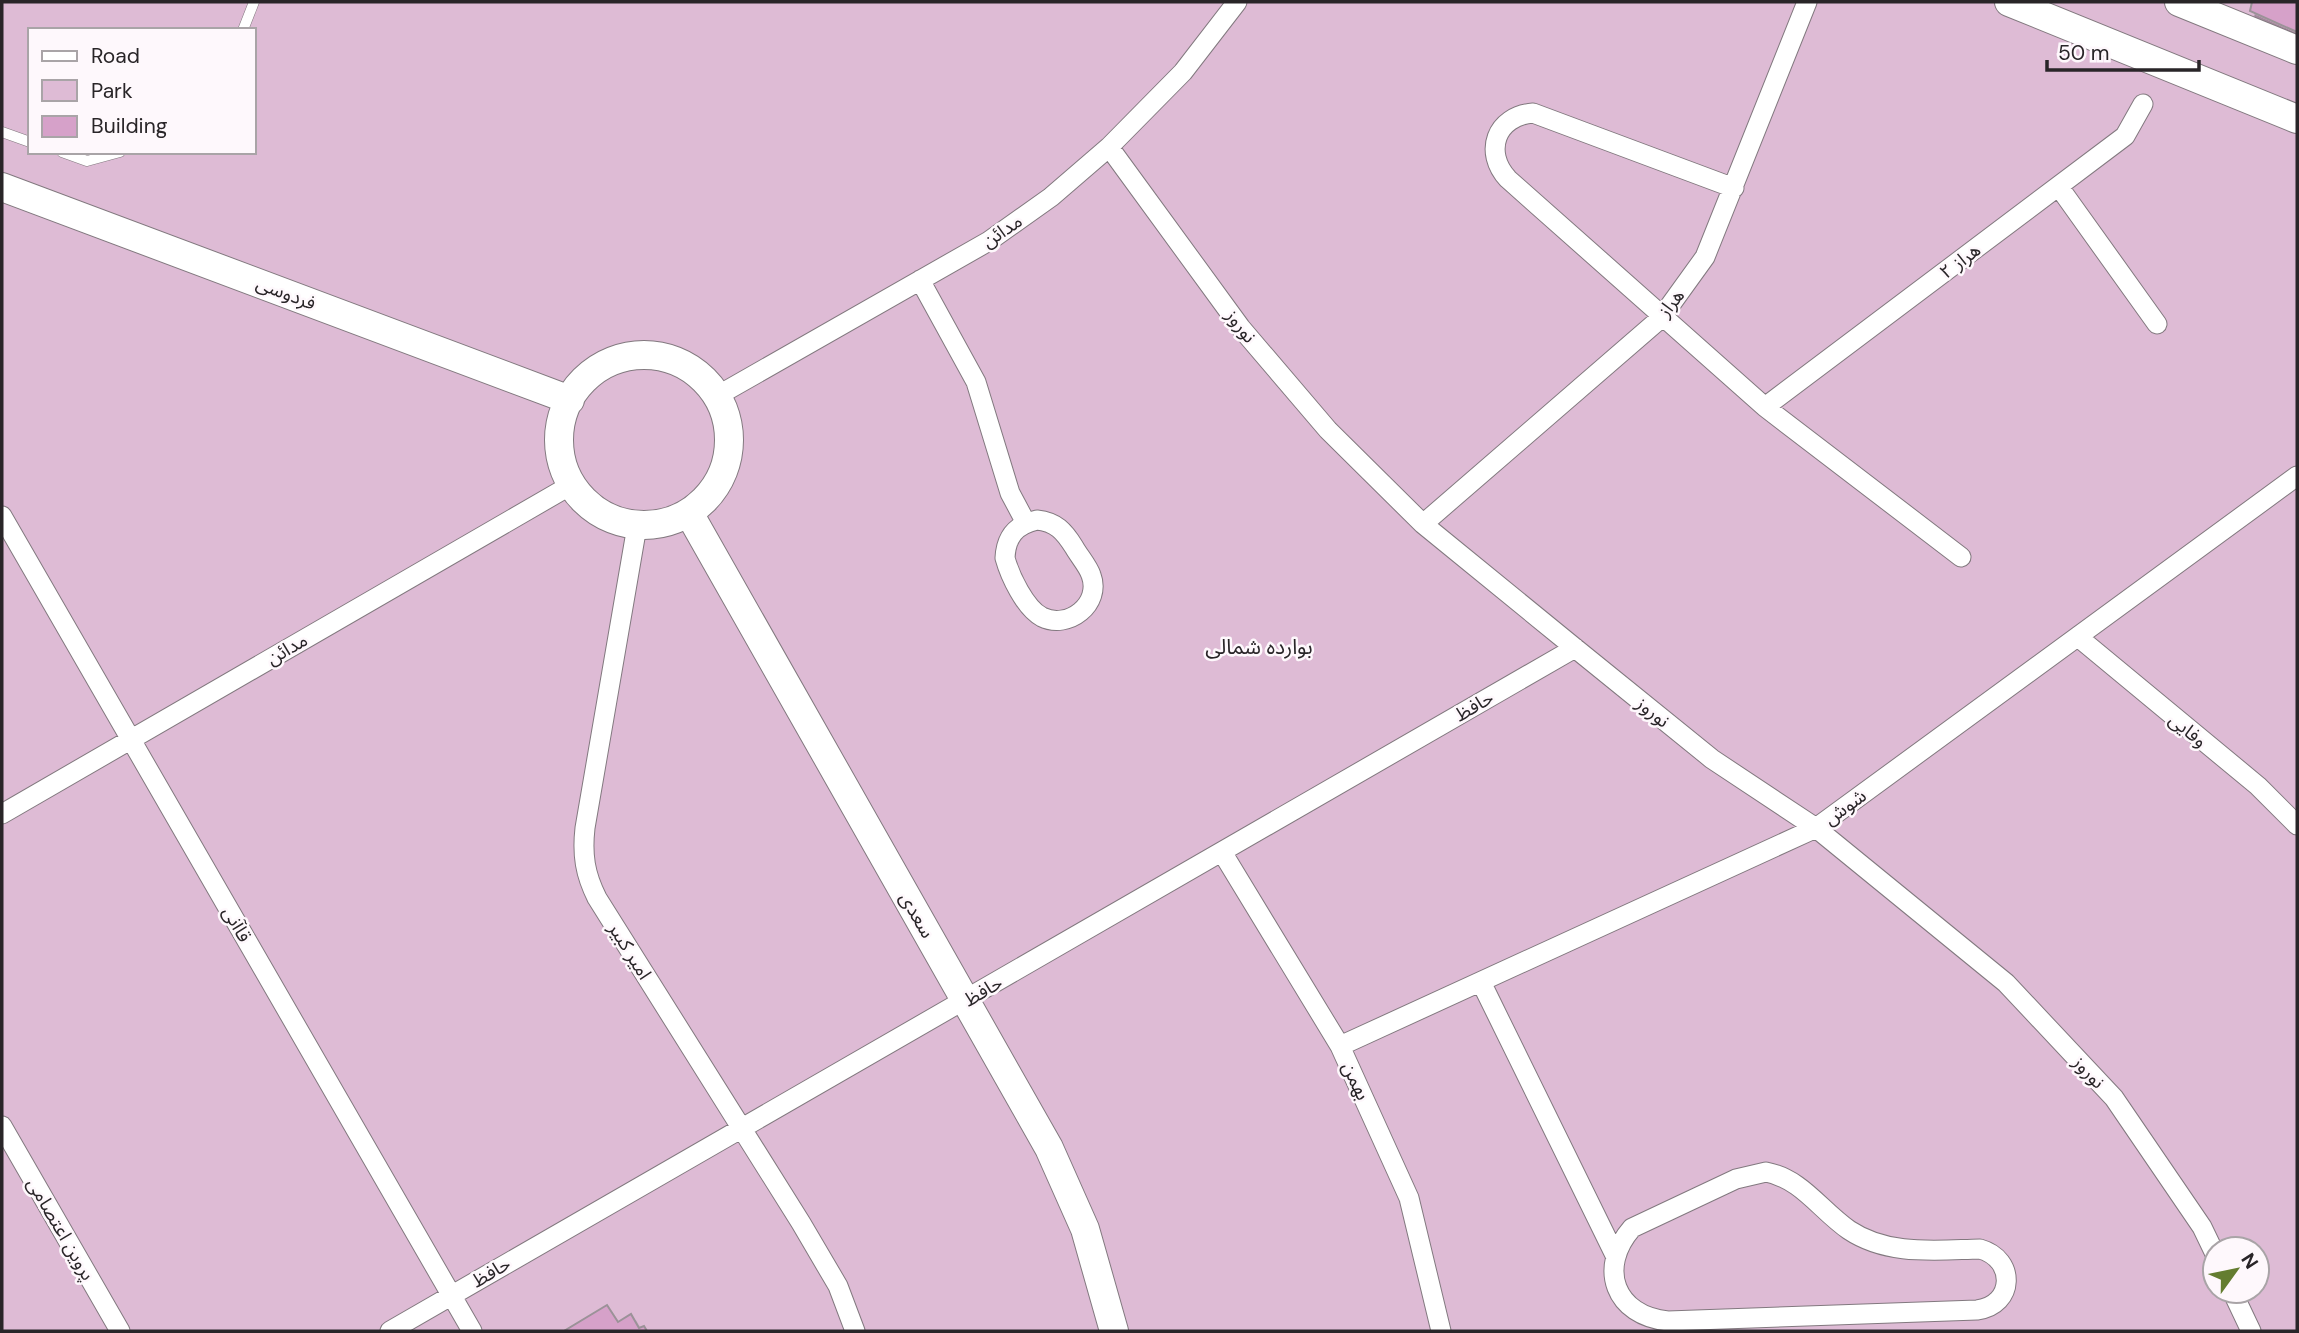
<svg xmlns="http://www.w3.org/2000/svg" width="2299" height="1333" font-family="'DM Sans','Noto Sans Arabic',sans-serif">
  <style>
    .green { fill: #debbd5; fill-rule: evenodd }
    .building { fill: #d6a1c9; stroke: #9b9298; stroke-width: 2; filter: url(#shadow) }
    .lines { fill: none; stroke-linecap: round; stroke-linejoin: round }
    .lane-casing { stroke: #82797f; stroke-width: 11 }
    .street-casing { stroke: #82797f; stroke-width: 21 }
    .secondary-casing { stroke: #82797f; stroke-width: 30 }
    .lane { stroke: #fff; stroke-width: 10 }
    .street { stroke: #fff; stroke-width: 19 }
    .secondary { stroke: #fff; stroke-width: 28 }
    .labels { text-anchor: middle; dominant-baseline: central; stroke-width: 5; stroke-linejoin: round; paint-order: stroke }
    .street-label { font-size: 19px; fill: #292528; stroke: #fef8fc }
    .neighbourhood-label { font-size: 21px; fill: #292528; stroke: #fef8fc }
  </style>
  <defs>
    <filter id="shadow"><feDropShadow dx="4.5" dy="8" stdDeviation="0" flood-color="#0004"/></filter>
  </defs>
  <rect width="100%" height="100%" fill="#f3eaf1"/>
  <!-- green -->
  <path class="green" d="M2 2H2297V1331H2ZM30 30H254V152H30ZM2215 1249H2257V1291H2215Z"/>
  <!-- building -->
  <path class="building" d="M2252 2H2297V32L2250 11Z
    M607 1305 618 1322 631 1314 639 1328 644 1326 647 1331H564Z"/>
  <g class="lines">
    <defs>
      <path id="lane" d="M243 30 254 2
        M2 132 30 142
        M62 152 87 161 120 152"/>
      <path id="street" d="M1109 147 1241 328 1328 430 1423 524 1575 648 1712 759 1816 828 2006 983 2114 1098 2202 1227 2215 1254
        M2059 187 2157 324
        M1734 188 1533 113C1496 116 1483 152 1508 179L1765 407 1961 557
        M920 280 976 382 1010 493 1026 523
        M717 396 989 241 1051 197 1109 147 1183 72 1237 2
        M1765 407 2125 136 2143 104
        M2 516 472 1331
        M1037 520C1056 522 1064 531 1074 547 1079 556 1088 566 1091 575 1102 604 1068 630 1042 617 1025 608 1010 576 1005 558 1006 537 1015 525 1037 520Z
        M1423 524 1661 318 1705 257 1807 2
        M637 526 585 828C582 855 585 874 597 898L801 1223 838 1286 855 1331
        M2078 637 2258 786 2297 825
        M2 814 571 485
        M1222 852 1340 1046 1409 1198 1441 1331
        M1481 982 1615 1255
        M1340 1046 1816 828 2297 476
        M2 1126 120 1331
        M1766 1172C1802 1179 1820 1210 1849 1230 1888 1256 1935 1250 1980 1249 2016 1259 2015 1305 1977 1310L1668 1321C1615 1316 1597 1268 1632 1228L1736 1179Z
        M2232 1291 2251 1331
        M390 1331 1575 648"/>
      <path id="secondary" d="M2009 2 2297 119
        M2179 2 2297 50
        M2 187 570 400
        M559 440a85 85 0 1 1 170 0a85 85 0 1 1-170 0Z
        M689 513 1049 1148 1085 1229 1114 1331"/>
    </defs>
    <!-- lane casing -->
    <use href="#lane" class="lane-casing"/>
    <!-- street casing -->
    <use href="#street" class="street-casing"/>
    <!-- secondary casing -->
    <use href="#secondary" class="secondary-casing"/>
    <!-- lane -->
    <use href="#lane" class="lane"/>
    <!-- street -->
    <use href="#street" class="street"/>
    <!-- secondary -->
    <use href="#secondary" class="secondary"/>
  </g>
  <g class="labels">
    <!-- street labels -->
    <g class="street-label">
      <text transform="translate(1002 231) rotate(-34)">مدائن</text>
      <text transform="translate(1960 261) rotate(-37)">هراز ۲</text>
      <text transform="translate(286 293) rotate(21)">فردوسی</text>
      <text transform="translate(1671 303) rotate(-52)">هراز</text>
      <text transform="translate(1241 326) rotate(52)">نوروز</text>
      <text transform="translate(287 649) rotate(-30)">مدائن</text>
      <text transform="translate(1474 706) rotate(-30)">حافظ</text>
      <text transform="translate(1653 712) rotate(39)">نوروز</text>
      <text transform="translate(2188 730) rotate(39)">وفایی</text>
      <text transform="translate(1845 807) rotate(-36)">شوش</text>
      <text transform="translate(917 915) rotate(60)">سعدی</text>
      <text transform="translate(237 924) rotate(60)">قاآنی</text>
      <text transform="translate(630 951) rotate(58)">امیر کبیر</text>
      <text transform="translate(983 991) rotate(-30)">حافظ</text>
      <text transform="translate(2089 1072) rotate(47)">نوروز</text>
      <text transform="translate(1356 1081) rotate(65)">بهمن</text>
      <text transform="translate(61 1229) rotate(60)">پروین اعتصامی</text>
      <text transform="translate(491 1272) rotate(-30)">حافظ</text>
    </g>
    <!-- neighbourhood labels -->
    <g class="neighbourhood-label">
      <text x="1259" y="647">بوارده شمالی</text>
    </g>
  </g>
  <!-- border -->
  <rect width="2299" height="1333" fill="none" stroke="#292528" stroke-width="7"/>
  <!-- legend -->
  <rect x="28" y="28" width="228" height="126" fill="#fef8fc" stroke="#a9a4a7" stroke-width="2"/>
  <rect x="42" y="51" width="35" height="10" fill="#ffffff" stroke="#a9a4a7" stroke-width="2"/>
  <text x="91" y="63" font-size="21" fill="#292528">Road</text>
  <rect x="42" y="80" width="35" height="21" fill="#debbd5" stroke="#a9a4a7" stroke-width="2"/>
  <text x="91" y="98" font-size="21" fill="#292528">Park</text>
  <rect x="42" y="116" width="35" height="21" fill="#d6a1c9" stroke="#a9a4a7" stroke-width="2"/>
  <text x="91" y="133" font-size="21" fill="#292528">Building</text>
  <!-- north arrow -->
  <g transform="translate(2236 1270) rotate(57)"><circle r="33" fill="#fef8fc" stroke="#a9a4a7" stroke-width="2"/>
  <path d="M0-5L12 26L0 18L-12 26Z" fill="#647d30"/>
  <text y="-10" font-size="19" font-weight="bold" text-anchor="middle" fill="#292528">N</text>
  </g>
  <!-- scale -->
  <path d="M2047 60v10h152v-10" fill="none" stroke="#292528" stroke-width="3.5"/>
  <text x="2058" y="60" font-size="21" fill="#292528" stroke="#fef8fc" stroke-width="5" paint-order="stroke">50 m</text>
</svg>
